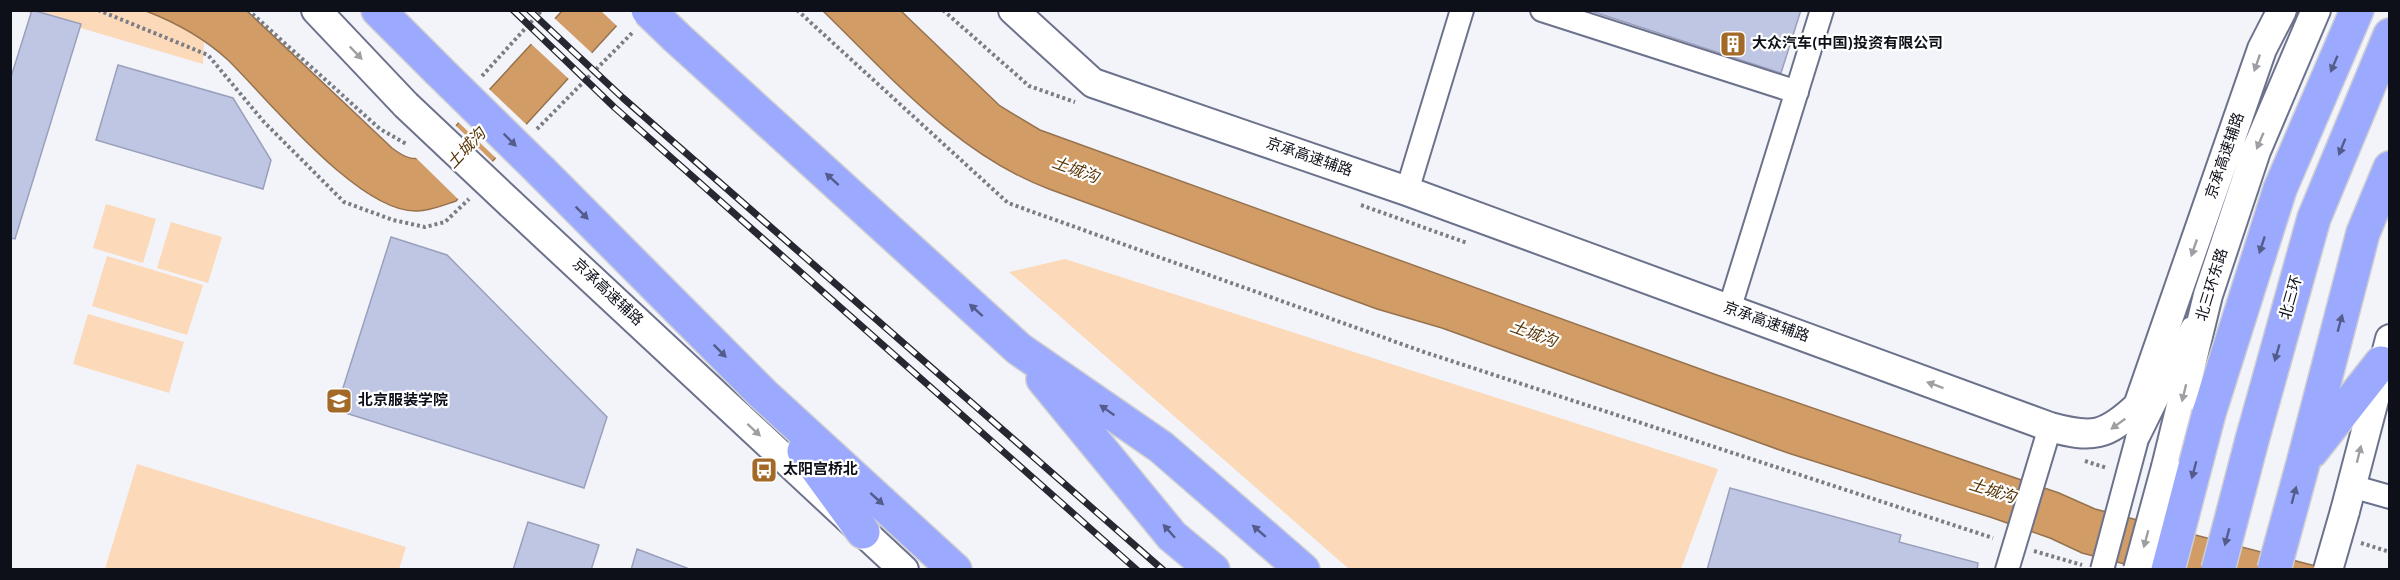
<svg xmlns="http://www.w3.org/2000/svg" width="2400" height="580" font-family="Overpass,'Noto Sans SC',sans-serif">
  <style>
    .green { fill: #fbd9b9 }
    .water { fill: #d19c65; stroke: #96724e; stroke-width: 1.5 }
    .pier { fill: #f2f4fa }
    .building { fill: #bfc6e3; stroke: #9aa0bc; stroke-width: 1.5 }
    .lines { fill: none; stroke-linecap: round; stroke-linejoin: round }
    .minor-casing { stroke: #6c728c; stroke-width: 26 }
    .tertiary-casing { stroke: #6c728c; stroke-width: 32 }
    .trunk-casing { stroke: #cfcfd1; stroke-width: 36 }
    .path { stroke: #7b7d85; stroke-width: 4; stroke-dasharray: 3 3; stroke-linecap: butt }
    .minor { stroke: #fff; stroke-width: 22 }
    .tertiary { stroke: #fff; stroke-width: 28 }
    .trunk { stroke: #9baafe; stroke-width: 33 }
    .rail-casing { stroke: #252731; stroke-width: 7 }
    .rail { stroke: #fff; stroke-width: 4.5; stroke-dasharray: 14; stroke-linecap: butt }
    .minor-bridge-casing { stroke: #6c728c; stroke-width: 26; stroke-linecap: butt }
    .tertiary-bridge-casing { stroke: #6c728c; stroke-width: 32; stroke-linecap: butt }
    .trunk-bridge-casing { stroke: #cfcfd1; stroke-width: 36; stroke-linecap: butt }
    .minor-bridge { stroke: #fff; stroke-width: 22 }
    .tertiary-bridge { stroke: #fff; stroke-width: 28 }
    .trunk-bridge { stroke: #9baafe; stroke-width: 33 }
    .oneway { fill: #9e9fa3 }
    .oneway2 { fill: #545c8c }
    .labels { text-anchor: middle; dominant-baseline: central; stroke-width: 4.5; stroke-linejoin: round; paint-order: stroke }
    .poi-label { font-size: 15px; font-weight: bold; fill: #0d0f19; stroke: #fff; text-anchor: start }
    .street-label { font-size: 15px; fill: #0d0f19; stroke: #fff }
    .water-label { font-size: 16px; font-style: italic; fill: #573406; stroke: #fff }
  </style>
  <rect width="100%" height="100%" fill="#f2f4fa"/>
  <!-- green -->
  <path class="green" d="M23 11H212L204 40 203 64Z
    M106 204 156 219 143 263 93 248Z
    M171 222 222 237 208 283 157 268Z
    M107 256 203 285 187 335 92 306Z
    M1065 259 1718 469 1681 569H1349L1009 272Z
    M88 314 184 342 169 393 73 364Z
    M137 464 406 547 399 569H105Z"/>
  <!-- water -->
  <path class="water" d="M146 11H247L392 148C405 158 414 162 429 155L562 11H630L456 201C444 205 430 211 417 211 359 213 268 99 228 60 203 37 177 23 146 11Z
    M823 11H901L1000 106 1040 130 1714 374 2059 493 2095 509 2327 569H2144L2082 553 2050 538 1993 518 1788 453 1442 328 1377 309 1049 189C958 155 891 77 823 11Z"/>
  <!-- pier -->
  <path class="pier" d="M633 10 618 27 601 11Z
    M552 16 594 55 571 81 528 41Z
    M488 88 529 127 498 160 457 121Z
    M454 124 495 164 460 201 414 156 427 152Z"/>
  <!-- building -->
  <path class="building" d="M32 10 81 24 15 239 10 238V80Z
    M1588 10H1801L1781 73Z
    M118 65 233 98 271 160 263 189 96 140Z
    M391 237 447 255 607 417 584 488 336 410Z
    M1730 488 1901 535 1899 542 1978 563 1977 570H1707Z
    M528 522 599 545 591 570H513Z
    M637 549 687 568V570H631Z"/>
  <g class="lines">
    <defs>
      <path id="minor" d="M1542 10 1797 92
        M1407 191 1462 10
        M1729 310 1822 10
        M2137 439 2192 328
        M2351 486 2390 497
        M2007 570 2050 427"/>
      <path id="tertiary" d="M316 10 406 105
        M1013 10 1093 83 1407 191 2050 427C2093 439 2106 436 2138 406L2262 49 2282 10
        M511 204 904 570
        M2166 467 2208 295 2256 151 2316 10
        M2345 511 2390 339"/>
      <path id="trunk" d="M378 10 438 70
        M676 37 1019 349 1161 447 1303 570
        M541 171 763 394 955 570
        M1043 379 1172 536 1213 570
        M2209 413 2280 189 2357 10
        M2252 440 2314 218 2390 35
        M804 451 863 532
        M2311 452 2381 363
        M2304 460 2363 233 2390 168"/>
    </defs>
    <!-- minor casing -->
    <use href="#minor" class="minor-casing"/>
    <!-- tertiary casing -->
    <use href="#tertiary" class="tertiary-casing"/>
    <!-- trunk casing -->
    <use href="#trunk" class="trunk-casing"/>
    <!-- path -->
    <path class="path" d="M98 10 208 55 264 122 344 202 393 220 425 227 445 222 469 199
      M248 10 380 129 408 145
      M797 10 1008 203 1424 352 1993 538
      M943 10 1029 86 1075 102
      M482 76 542 10
      M537 129 633 32
      M1361 205 1467 243
      M2085 461 2107 468
      M2361 543 2390 552
      M2034 551 2082 565"/>
    <!-- minor -->
    <use href="#minor" class="minor"/>
    <!-- tertiary -->
    <use href="#tertiary" class="tertiary"/>
    <!-- trunk -->
    <use href="#trunk" class="trunk"/>
    <defs>
      <path id="rail" d="M513 10 614 107 1137 570
        M529 10 623 98 1163 570"/>
    </defs>
    <!-- rail casing -->
    <use href="#rail" class="rail-casing"/>
    <!-- rail -->
    <use href="#rail" class="rail"/>
    <defs>
      <path id="minor-bridge" d="M2102 570 2137 439"/>
      <path id="tertiary-bridge" d="M406 105 511 204
        M2138 570 2166 467
        M2328 570 2345 511"/>
      <path id="trunk-bridge" d="M648 10 676 37
        M438 70 541 171
        M2168 570 2209 413
        M2218 570 2252 440
        M2274 570 2304 460"/>
    </defs>
    <!-- minor-bridge casing -->
    <use href="#minor-bridge" class="minor-bridge-casing"/>
    <!-- tertiary-bridge casing -->
    <use href="#tertiary-bridge" class="tertiary-bridge-casing"/>
    <!-- trunk-bridge casing -->
    <use href="#trunk-bridge" class="trunk-bridge-casing"/>
    <!-- minor-bridge -->
    <use href="#minor-bridge" class="minor-bridge"/>
    <!-- tertiary-bridge -->
    <use href="#tertiary-bridge" class="tertiary-bridge"/>
    <!-- trunk-bridge -->
    <use href="#trunk-bridge" class="trunk-bridge"/>
  </g>
  <!-- one-way arrows -->
  <defs><path id="oneway-solid" d="M-6-.8H1V-3.2L6.5 0L1 3.2V.8H-6Z" transform="scale(1.5)"/></defs>
  <g class="oneway">
    <use href="#oneway-solid" transform="translate(356 53) rotate(46)"/>
    <use href="#oneway-solid" transform="translate(2257 63) rotate(109)"/>
    <use href="#oneway-solid" transform="translate(2260 141) rotate(113)"/>
    <use href="#oneway-solid" transform="translate(2194 248) rotate(109)"/>
    <use href="#oneway-solid" transform="translate(1935 385) rotate(-160)"/>
    <use href="#oneway-solid" transform="translate(2184 393) rotate(104)"/>
    <use href="#oneway-solid" transform="translate(2118 424) rotate(144)"/>
    <use href="#oneway-solid" transform="translate(754 430) rotate(43)"/>
    <use href="#oneway-solid" transform="translate(2359 454) rotate(-76)"/>
    <use href="#oneway-solid" transform="translate(2146 539) rotate(105)"/>
  </g>
  <g class="oneway2">
    <use href="#oneway-solid" transform="translate(2334 64) rotate(113)"/>
    <use href="#oneway-solid" transform="translate(510 140) rotate(45)"/>
    <use href="#oneway-solid" transform="translate(2342 147) rotate(112)"/>
    <use href="#oneway-solid" transform="translate(832 179) rotate(-138)"/>
    <use href="#oneway-solid" transform="translate(582 213) rotate(45)"/>
    <use href="#oneway-solid" transform="translate(2262 245) rotate(108)"/>
    <use href="#oneway-solid" transform="translate(976 310) rotate(-138)"/>
    <use href="#oneway-solid" transform="translate(2340 323) rotate(-75)"/>
    <use href="#oneway-solid" transform="translate(720 351) rotate(45)"/>
    <use href="#oneway-solid" transform="translate(2277 353) rotate(106)"/>
    <use href="#oneway-solid" transform="translate(1107 410) rotate(-145)"/>
    <use href="#oneway-solid" transform="translate(2194 470) rotate(105)"/>
    <use href="#oneway-solid" transform="translate(2294 495) rotate(-75)"/>
    <use href="#oneway-solid" transform="translate(877 499) rotate(42)"/>
    <use href="#oneway-solid" transform="translate(1169 531) rotate(-132)"/>
    <use href="#oneway-solid" transform="translate(1259 531) rotate(-139)"/>
    <use href="#oneway-solid" transform="translate(2227 537) rotate(105)"/>
  </g>
  <!-- icons -->
  <defs>
    <symbol id="building-square" viewBox="-11 -11 22 22"><rect x="-9" y="-9" width="18" height="18" rx="4" fill="#a26927" stroke="#fff"/><path d="M-4-6H4V6H1V3H-1V6H-4ZM-2.5-4.3h1.7v1.8h-1.7ZM.8-4.3h1.7v1.8H.8ZM-2.5-1h1.7V.8h-1.7ZM.8-1h1.7V.8H.8Z" fill="#fff"/></symbol>
    <symbol id="university-square" viewBox="-11 -11 22 22"><rect x="-9" y="-9" width="18" height="18" rx="4" fill="#a26927" stroke="#fff"/><path d="M0-5L7-2L0 1L-7-2ZM-4 1L0 2.5L4 1V4Q0 6-4 4Z" fill="#fff"/></symbol>
    <symbol id="bus-square" viewBox="-11 -11 22 22"><rect x="-9" y="-9" width="18" height="18" rx="4" fill="#a26927" stroke="#fff"/><path d="M-5-6H5V4H4V6H2V4H-2V6H-4V4H-5ZM-3.5-4V0h7V-4ZM-3.5 1.2v1.5H-2V1.2ZM2 1.2v1.5H3.5V1.2Z" fill="#fff"/></symbol>
  </defs>
  <g fill-rule="evenodd">
    <use href="#building-square" x="1718" y="29" width="30" height="30"/>
    <use href="#university-square" x="324" y="386" width="30" height="30"/>
    <use href="#bus-square" x="749" y="455" width="30" height="30"/>
  </g>
  <g class="labels">
    <!-- poi labels -->
    <g class="poi-label">
      <text x="1752" y="44">大众汽车(中国)投资有限公司</text>
      <text x="358" y="401">北京服装学院</text>
      <text x="783" y="470">太阳宫桥北</text>
    </g>
    <!-- street labels -->
    <g class="street-label">
      <text transform="translate(2226 156) rotate(-71)">京承高速辅路</text>
      <text transform="translate(1309 158) rotate(19)">京承高速辅路</text>
      <text transform="translate(2213 285) rotate(-73)">北三环东路</text>
      <text transform="translate(607 293) rotate(43)">京承高速辅路</text>
      <text transform="translate(2292 298) rotate(-74)">北三环</text>
      <text transform="translate(1766 323) rotate(20)">京承高速辅路</text>
    </g>
    <!-- water labels -->
    <g class="water-label">
      <text transform="translate(467 149) rotate(-47)">土城沟</text>
      <text transform="translate(1075 171) rotate(20)">土城沟</text>
      <text transform="translate(1533 335) rotate(20)">土城沟</text>
      <text transform="translate(1992 492) rotate(17)">土城沟</text>
    </g>
  </g>
  <!-- border -->
  <rect width="2400" height="580" fill="none" stroke="#0d0f19" stroke-width="24"/>
</svg>
